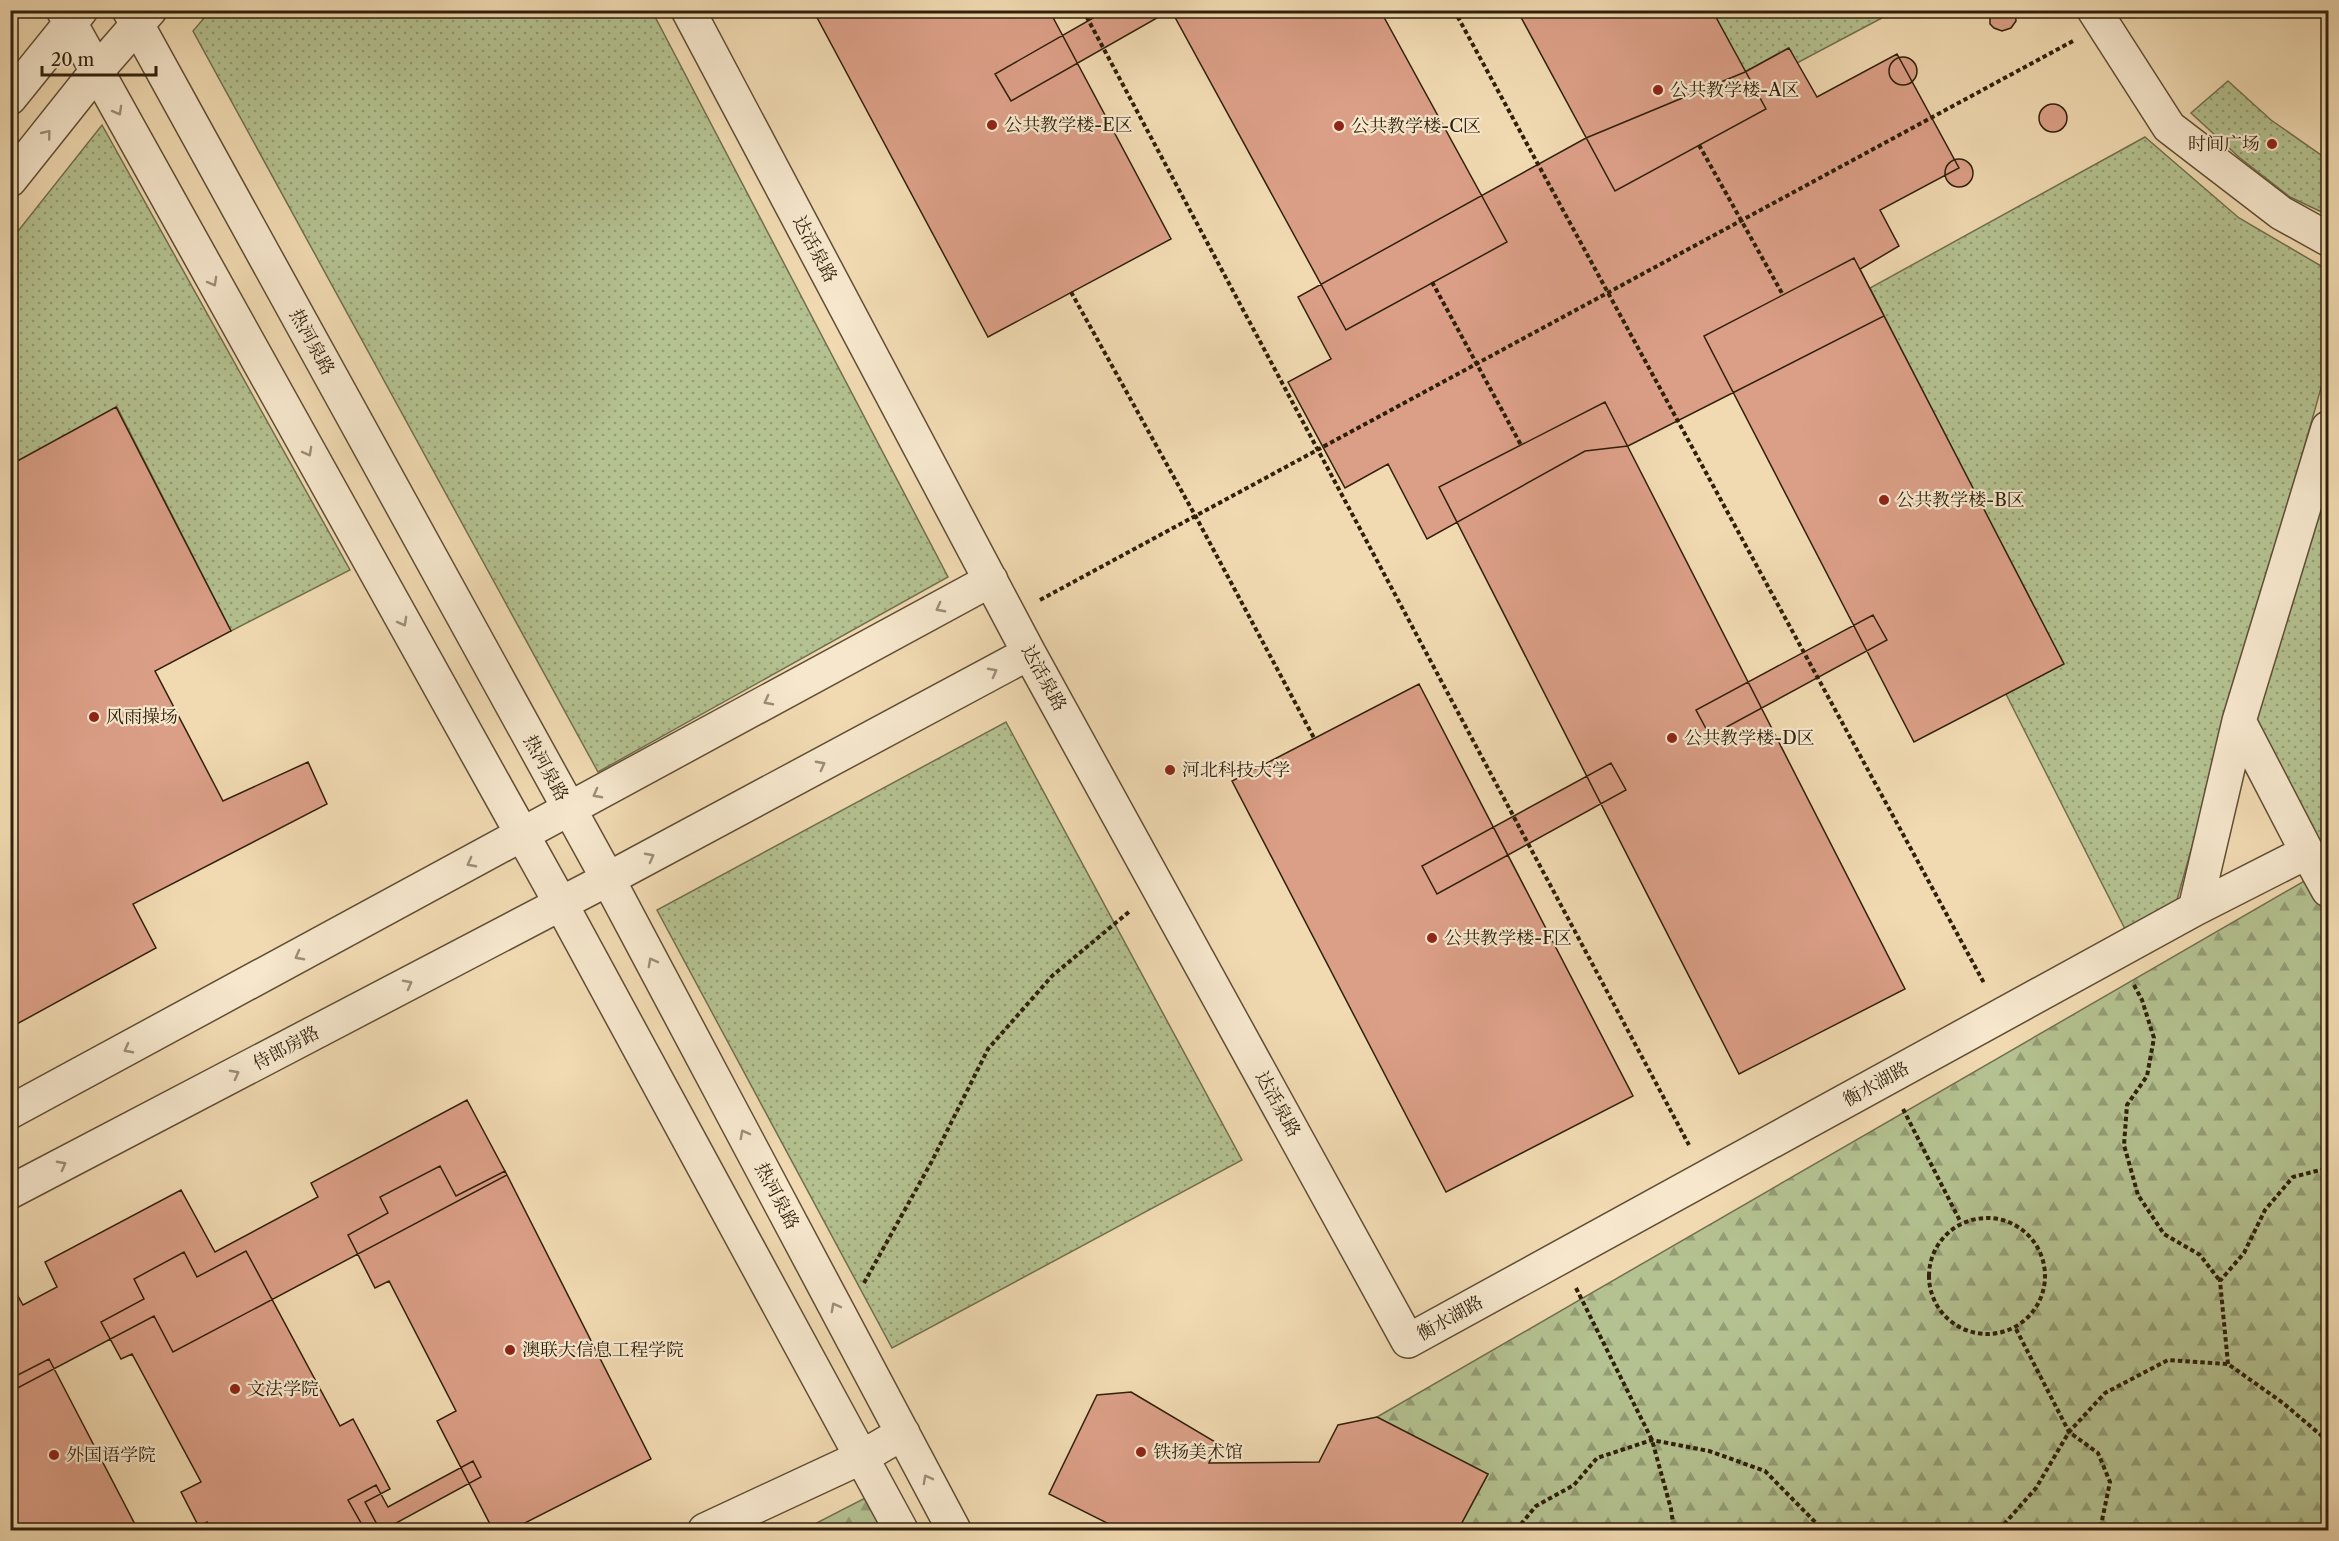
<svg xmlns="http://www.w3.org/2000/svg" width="2339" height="1541" font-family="'Libre Caslon Text','Noto Serif SC',serif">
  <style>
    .grass { fill: url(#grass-dots); stroke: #72704e; stroke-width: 1.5 }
    .forest { fill: url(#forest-firs); stroke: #72704e; stroke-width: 1.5 }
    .building { fill: #db9f87; stroke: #30200b; stroke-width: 1.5 }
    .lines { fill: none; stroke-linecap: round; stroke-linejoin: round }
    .minor-casing { stroke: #604e35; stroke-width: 36 }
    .path { stroke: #30200b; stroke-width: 4; stroke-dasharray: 4.5 3; stroke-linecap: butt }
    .minor { stroke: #f6e7cd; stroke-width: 33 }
    .oneway { stroke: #9d8d76 }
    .poi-dot { fill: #8f2418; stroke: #f6e7cd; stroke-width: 2 }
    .labels { text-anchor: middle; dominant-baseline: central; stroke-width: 4.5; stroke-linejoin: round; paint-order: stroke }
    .poi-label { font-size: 18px; fill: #30200b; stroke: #f6e7cd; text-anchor: start }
    .street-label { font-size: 18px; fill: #30200b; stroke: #f6e7cd }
  </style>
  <defs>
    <pattern id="grass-dots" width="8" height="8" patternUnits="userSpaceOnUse" patternTransform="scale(1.5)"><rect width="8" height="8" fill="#b4c190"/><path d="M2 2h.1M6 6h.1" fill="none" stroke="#939c74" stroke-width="1.8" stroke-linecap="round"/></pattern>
    <pattern id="forest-firs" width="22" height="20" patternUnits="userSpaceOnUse" patternTransform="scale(1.5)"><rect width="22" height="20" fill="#b4c190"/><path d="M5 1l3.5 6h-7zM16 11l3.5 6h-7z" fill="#939c74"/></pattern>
  </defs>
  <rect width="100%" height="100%" fill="#f1dab2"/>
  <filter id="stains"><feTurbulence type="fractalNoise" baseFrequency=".00333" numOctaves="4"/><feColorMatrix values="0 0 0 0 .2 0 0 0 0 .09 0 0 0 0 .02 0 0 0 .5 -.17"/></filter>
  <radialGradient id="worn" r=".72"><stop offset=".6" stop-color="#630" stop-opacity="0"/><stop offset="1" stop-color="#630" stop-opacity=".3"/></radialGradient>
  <!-- grass -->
  <path class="grass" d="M210 11H652L948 577 598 772 193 31Z
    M1712 11H1895L1797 63 1788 48 1745 72Z
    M2228 81 2271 120 2328 160V215L2290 197 2240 158 2191 113Z
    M102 125 350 570 231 631 117 407 11 465V240Z
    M2145 137 2239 218 2328 270V363L2175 907 2127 933 2006 694 2063 664 1870 288Z
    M2328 470V865L2250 723Z
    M1006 722 1242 1160 892 1348 657 910Z"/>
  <!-- forest -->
  <path class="forest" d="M2313 876 2328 904V1530H1458L1488 1474 1377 1417Z
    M871 1495 889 1530H803Z"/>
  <!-- building -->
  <path class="building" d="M813 10H1049L1171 239 988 337Z
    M1107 10H1171L1011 101 995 74Z
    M1171 10H1380L1507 242 1346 330Z
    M1517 10H1712L1766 109 1615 191Z
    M2015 10 2016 21 2011 28 2002 31 1994 28 1990 24V10Z
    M1789 48 1817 97 1897 54 1959 168 1880 210 1899 246 1860 269 1884 316 1628 446 1585 451 1427 539 1388 464 1345 488 1288 382 1331 359 1298 297 1586 138 1745 72Z
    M1889 71a14 14 0 1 1 28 0a14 14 0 1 1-28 0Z
    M2039 118a14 14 0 1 1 28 0a14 14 0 1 1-28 0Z
    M1945 173a14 14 0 1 1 28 0a14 14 0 1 1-28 0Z
    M1854 258 2064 664 1914 742 1704 336Z
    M1605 402 1905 989 1739 1074 1439 487Z
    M116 407 231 631 155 671 223 801 308 762 327 804 133 904 156 948 15 1025 10 1016V465Z
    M1873 615 1887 640 1710 736 1696 710Z
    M1419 684 1633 1096 1446 1192 1232 781Z
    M1611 763 1626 790 1437 894 1422 866Z
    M467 1100 507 1175 173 1352 154 1316 10 1392V1282L23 1305 57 1287 45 1262 181 1190 215 1252 318 1197 311 1183Z
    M440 1166 456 1196 505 1171 651 1459 511 1530H493L437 1421 456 1411 389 1281 375 1288 348 1235 388 1213 380 1197Z
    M246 1251 340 1426 353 1419 390 1489 365 1502 380 1530H212L207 1522 199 1527 181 1492 201 1482 132 1354 121 1359 101 1322 144 1299 134 1279 184 1252 197 1277Z
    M49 1359 138 1530H10V1379Z
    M1131 1392 1217 1443 1209 1463 1319 1462 1338 1425 1377 1417 1488 1474 1458 1530H1121L1049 1494 1097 1395Z
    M473 1461 481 1477 396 1523 399 1530H365L348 1500 376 1485 388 1507Z"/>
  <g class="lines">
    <defs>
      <path id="minor" d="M63 10 561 904 901 1530
        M129 10 608 879 954 1530
        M688 10 1029 653 1408 1341 2195 909 2307 852 2328 890
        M2094 10 2169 127 2281 213 2328 239
        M10 98 81 10
        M10 180 96 72 150 10
        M2307 852 2239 721 2328 428
        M2195 909 2239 721
        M10 1112 991 580
        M10 1192 608 879 1029 653
        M705 1530 862 1457 903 1433"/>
    </defs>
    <!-- minor casing -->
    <use href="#minor" class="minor-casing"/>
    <!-- path -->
    <path class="path" d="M1083 10 1689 1145
      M1454 10 1984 983
      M1699 145 1783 295
      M1432 282 1521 445
      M1071 292 1196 517 1314 738
      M1040 600 2073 41
      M2134 985 2142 1000 2154 1038 2147 1076 2127 1105 2124 1145 2138 1195 2164 1234 2200 1255 2220 1281
      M1903 1109 1961 1223
      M1929 1276a58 58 0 1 1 116 0a58 58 0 1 1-116 0Z
      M864 1283 932 1161 988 1049 1052 976 1130 911
      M1576 1288 1652 1440 1671 1509 1674 1530
      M2016 1329 2069 1432 2098 1453 2110 1482 2100 1530
      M2228 1364 2220 1281 2244 1253 2265 1210 2293 1177 2328 1168
      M2328 1431 2322 1436 2328 1453
      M1516 1530 1536 1506 1574 1485 1597 1458 1652 1440 1709 1451 1765 1471 1818 1525 1826 1530
      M1999 1530 2036 1488 2069 1432 2105 1393 2168 1360 2228 1364 2283 1403 2322 1436"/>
    <!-- minor -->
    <use href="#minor" class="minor"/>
  </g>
  <!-- one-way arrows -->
  <defs><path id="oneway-chevron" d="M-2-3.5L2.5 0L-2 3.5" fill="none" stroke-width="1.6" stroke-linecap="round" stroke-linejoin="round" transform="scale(1.5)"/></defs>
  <g class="oneway">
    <use href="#oneway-chevron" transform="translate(118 111) rotate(61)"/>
    <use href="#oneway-chevron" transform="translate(47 134) rotate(-51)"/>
    <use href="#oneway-chevron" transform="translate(213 282) rotate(61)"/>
    <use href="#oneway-chevron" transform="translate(308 452) rotate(61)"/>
    <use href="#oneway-chevron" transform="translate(940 608) rotate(152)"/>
    <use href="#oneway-chevron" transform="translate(403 622) rotate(61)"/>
    <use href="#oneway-chevron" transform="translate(993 672) rotate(-28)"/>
    <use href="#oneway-chevron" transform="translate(768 701) rotate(152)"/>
    <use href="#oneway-chevron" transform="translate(821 765) rotate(-28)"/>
    <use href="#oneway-chevron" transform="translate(597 794) rotate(152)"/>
    <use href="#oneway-chevron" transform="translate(650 857) rotate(-28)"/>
    <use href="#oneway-chevron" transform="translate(471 863) rotate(152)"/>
    <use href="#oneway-chevron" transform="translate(299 956) rotate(152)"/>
    <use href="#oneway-chevron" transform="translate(652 962) rotate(-118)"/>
    <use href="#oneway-chevron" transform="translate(408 984) rotate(-28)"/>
    <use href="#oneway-chevron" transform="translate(128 1049) rotate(152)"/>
    <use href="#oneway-chevron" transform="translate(235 1074) rotate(-28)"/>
    <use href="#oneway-chevron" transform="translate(744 1134) rotate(-118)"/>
    <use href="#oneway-chevron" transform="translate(62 1165) rotate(-28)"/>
    <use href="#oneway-chevron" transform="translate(835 1307) rotate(-118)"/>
    <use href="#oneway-chevron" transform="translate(927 1479) rotate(-118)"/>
  </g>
  <!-- markers -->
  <g class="poi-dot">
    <circle cx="1658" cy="90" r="6"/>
    <circle cx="992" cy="125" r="6"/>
    <circle cx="1339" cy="126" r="6"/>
    <circle cx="2272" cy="144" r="6"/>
    <circle cx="1884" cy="500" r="6"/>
    <circle cx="94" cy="717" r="6"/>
    <circle cx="1672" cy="738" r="6"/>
    <circle cx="1170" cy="770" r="6"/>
    <circle cx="1432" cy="938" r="6"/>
    <circle cx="510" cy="1350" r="6"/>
    <circle cx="235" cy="1389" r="6"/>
    <circle cx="1141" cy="1452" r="6"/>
    <circle cx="54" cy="1455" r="6"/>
  </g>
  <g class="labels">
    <!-- poi labels -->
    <g class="poi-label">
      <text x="1670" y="90">公共教学楼-A区</text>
      <text x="1004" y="125">公共教学楼-E区</text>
      <text x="1351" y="126">公共教学楼-C区</text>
      <text x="2260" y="144" text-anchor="end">时间广场</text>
      <text x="1896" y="500">公共教学楼-B区</text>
      <text x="106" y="717">风雨操场</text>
      <text x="1684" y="738">公共教学楼-D区</text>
      <text x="1182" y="770">河北科技大学</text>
      <text x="1444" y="938">公共教学楼-F区</text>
      <text x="522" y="1350">澳联大信息工程学院</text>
      <text x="247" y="1389">文法学院</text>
      <text x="1153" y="1452">铁扬美术馆</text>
      <text x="66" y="1455">外国语学院</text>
    </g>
    <!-- street labels -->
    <g class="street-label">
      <text transform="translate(815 249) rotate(62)">达活泉路</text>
      <text transform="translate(312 342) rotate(61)">热河泉路</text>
      <text transform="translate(1044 678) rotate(61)">达活泉路</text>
      <text transform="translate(546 768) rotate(61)">热河泉路</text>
      <text transform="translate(286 1048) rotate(-28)">侍郎房路</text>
      <text transform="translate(1876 1084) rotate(-29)">衡水湖路</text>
      <text transform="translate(1278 1104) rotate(61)">达活泉路</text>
      <text transform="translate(777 1196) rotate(62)">热河泉路</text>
      <text transform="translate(1450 1318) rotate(-29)">衡水湖路</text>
    </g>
  </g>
  <!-- margin -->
  <rect width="2339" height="1541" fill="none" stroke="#f1dab2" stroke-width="36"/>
  <rect x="12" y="12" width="2315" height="1517" fill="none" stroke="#30200b" stroke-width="3"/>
  <rect x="18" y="18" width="2303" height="1505" fill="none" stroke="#30200b" stroke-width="1.5"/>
  <!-- scale -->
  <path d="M42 66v9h114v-9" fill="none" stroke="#30200b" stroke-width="3"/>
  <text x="51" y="66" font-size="18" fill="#30200b" stroke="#f6e7cd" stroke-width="4.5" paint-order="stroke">20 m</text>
  <rect width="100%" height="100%" filter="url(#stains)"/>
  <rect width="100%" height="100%" fill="url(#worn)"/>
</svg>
